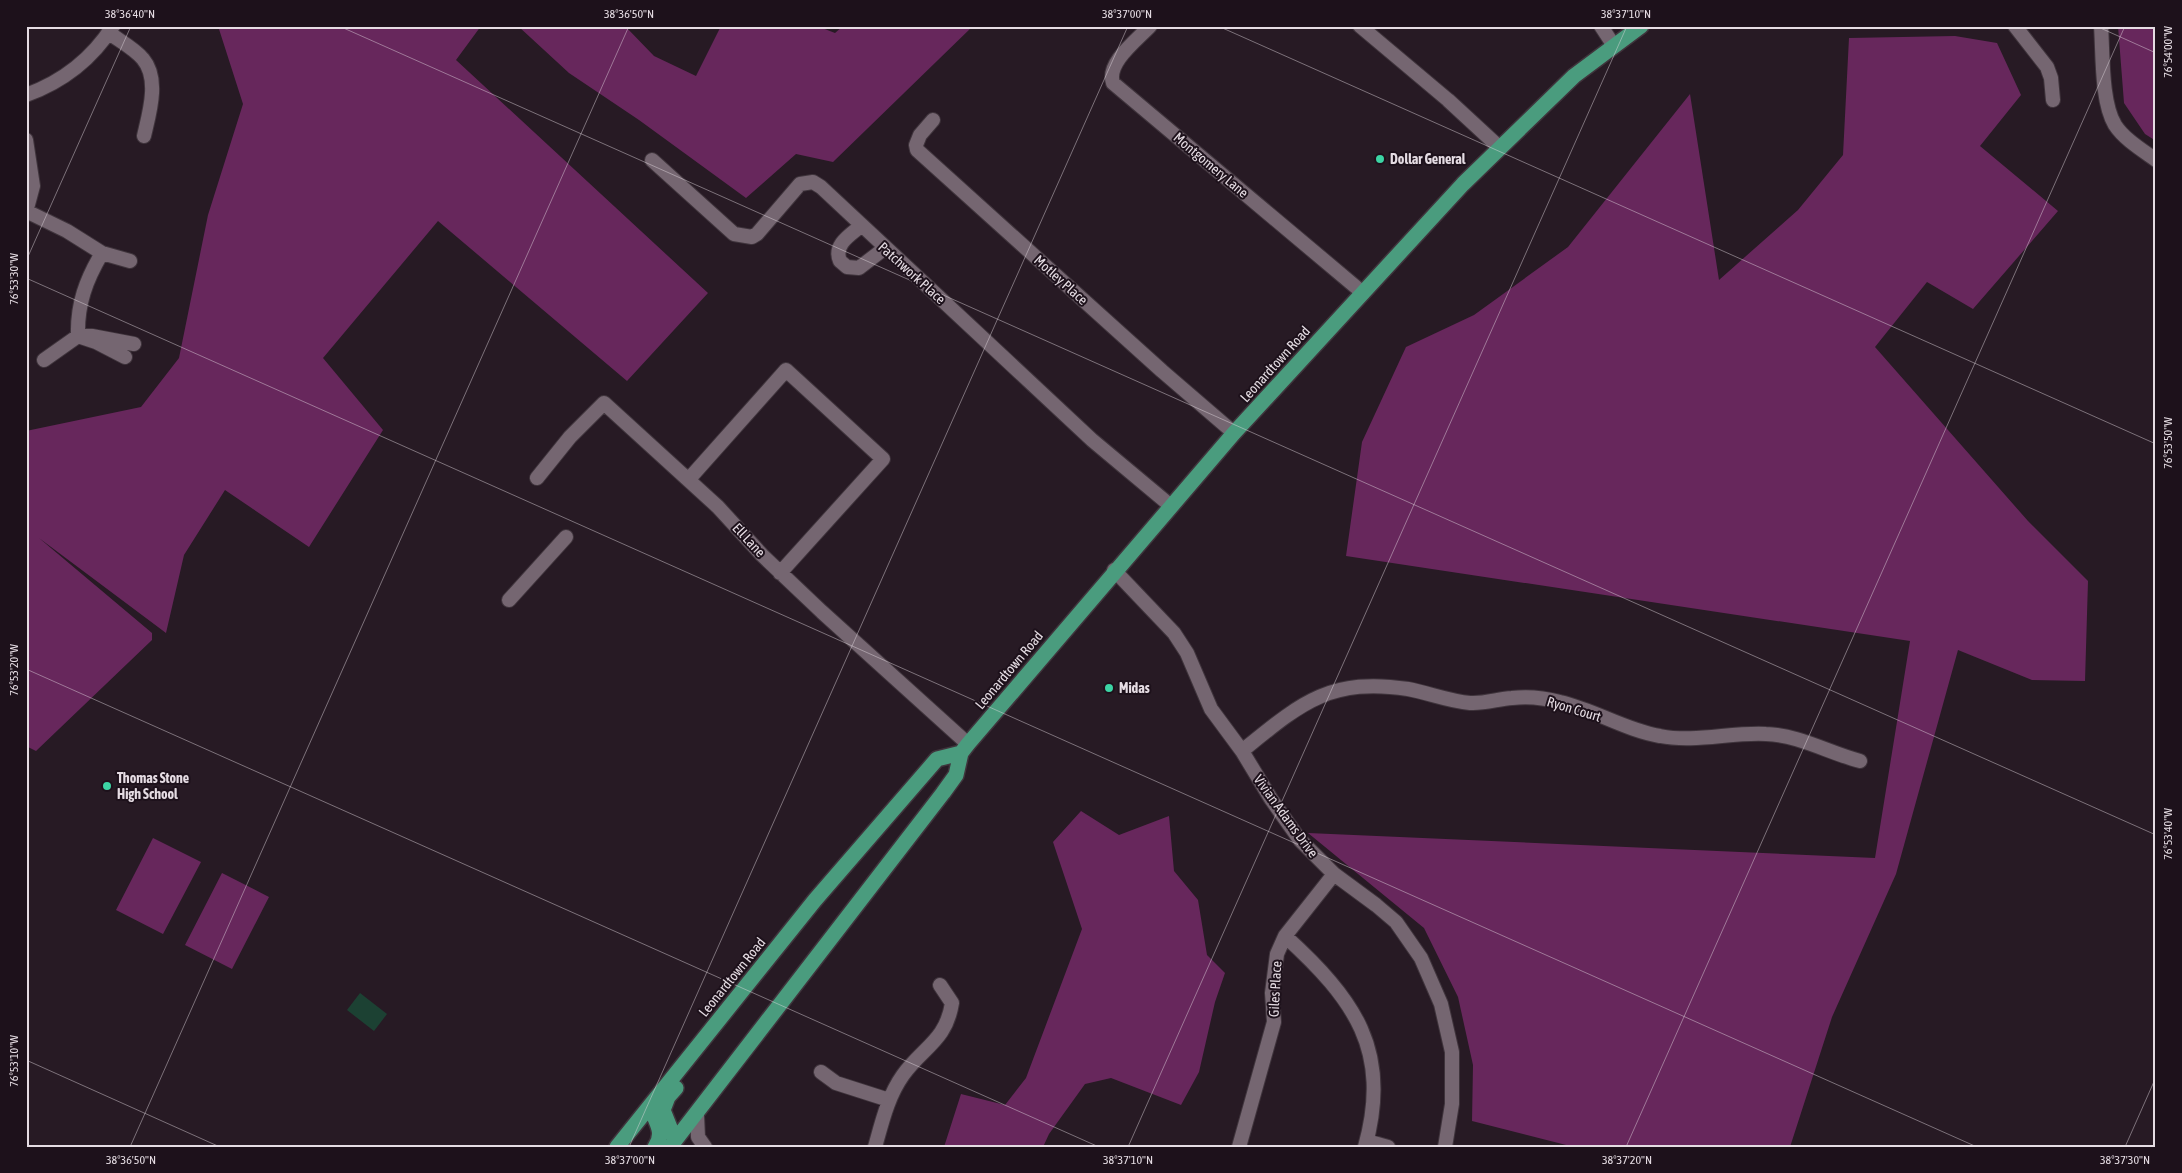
<svg xmlns="http://www.w3.org/2000/svg" width="2182" height="1173" font-family="'Asap Condensed',sans-serif">
  <style>
    .green { fill: #67275c }
    .water { fill: #1c4133 }
    .lines { fill: none; stroke-linecap: round; stroke-linejoin: round }
    .minor-casing { stroke: #3f343c; stroke-width: 16 }
    .highway-casing { stroke: #3f343c; stroke-width: 18 }
    .minor { stroke: #756671; stroke-width: 14 }
    .highway { stroke: #4a9c7e; stroke-width: 15 }
    .ticks { fill: none; stroke: #e5dce3; stroke-width: 1; stroke-opacity: 0.45 }
    .poi-dot { fill: #3cd4a4; stroke: #1d111b; stroke-width: 2 }
    .labels { text-anchor: middle; dominant-baseline: central; stroke-width: 4; stroke-linejoin: round; paint-order: stroke }
    .poi-label { font-size: 14px; font-weight: bold; fill: #e5dce3; stroke: #1d111b; text-anchor: start }
    .street-label { font-size: 14px; fill: #e5dce3; stroke: #1d111b }
    .neatline { fill: none; stroke: #e5dce3; stroke-width: 2 }
    .ticks-label { font-size: 12px; text-anchor: middle; fill: #e5dce3 }
  </style>
  <rect width="100%" height="100%" fill="#271a24"/>
  <!-- green -->
  <path class="green" d="M218 26H481L456 60 708 293 627 381 438 221 323 358 383 430 309 547 225 490 184 555 166 633 39 538 152 633V640L36 751 26 746V431L141 407 179 358 208 215 243 104Z
    M518 26H625L654 56 696 76 721 26H817L835 33 843 26H973L833 162 796 154 746 198 639 120 569 73Z
    M2118 26H2156V141L2145 134 2124 103Z
    M1955 36 1997 43 2021 95 1980 146 2058 211 1973 309 1927 282 1875 347 2028 521 2088 581 2085 681 2032 680 1958 650 1896 874 1832 1017 1790 1147H1574L1472 1121 1473 1065 1458 997 1424 928 1308 833 1875 858 1910 641 1346 556 1362 442 1406 347 1474 315 1568 247 1690 94 1719 280 1798 210 1843 155 1849 38Z
    M1081 811 1119 835 1169 816 1174 871 1198 900 1207 955 1225 973 1215 1002 1199 1072 1181 1105 1111 1078 1085 1084 1049 1134 1043 1147H944L961 1094 1005 1105 1026 1078 1082 929 1053 842Z
    M153 838 201 862 163 934 116 910Z
    M222 873 269 897 232 969 185 945Z"/>
  <!-- water -->
  <path class="water" d="M360 993 387 1014 374 1031 347 1010Z"/>
  <g class="lines">
    <defs>
      <path id="minor" d="M1150 26C1137 40 1106 63 1113 83L1363 293
        M1360 26 1448 100 1500 148
        M1601 26 1614 46
        M2015 26 2047 67 2051 78 2053 100
        M2101 26C2103 53 2101 102 2115 125 2124 139 2142 150 2156 160
        M109 33C120 41 135 49 143 59 160 79 149 114 144 136
        M26 95C62 82 92 59 113 26
        M933 120 920 135 916 145 917 150 1162 371 1234 433
        M26 140 33 186 26 212
        M652 160 734 234 752 237 757 234 800 184 813 182 821 187 1092 440 1171 506
        M26 211 67 231 102 253 130 261
        M861 226C850 235 833 245 840 261L847 267 859 268 885 248
        M102 253C86 280 77 304 78 336H92L134 344
        M44 360 78 336 96 342 125 357
        M537 478 570 437 604 403 718 507 762 555 822 612 968 744
        M689 479 786 370 883 459 780 573
        M1114 570 1174 633 1187 653 1211 709 1242 751 1271 799 1300 840 1334 874 1376 905 1396 922 1421 958 1441 1004 1452 1052V1104L1445 1147
        M509 600 566 537
        M1242 751C1300 704 1329 677 1408 689 1429 693 1449 701 1470 703 1484 704 1498 699 1512 698 1527 696 1545 698 1560 702 1595 710 1625 730 1660 736 1695 743 1731 732 1766 734 1799 735 1829 753 1860 761
        M1285 936C1354 999 1392 1050 1365 1147
        M821 1072 836 1083 889 1100
        M697 1115 698 1137 705 1147
        M1367 1141 1388 1147
        M875 1147C882 1122 888 1096 903 1075 923 1047 946 1041 952 1003L940 985
        M1239 1147 1274 1022 1272 993 1277 954 1285 936 1334 874"/>
      <path id="highway" d="M650 1107C656 1122 665 1133 655 1147
        M675 1140 663 1110 668 1097 676 1088
        M617 1147 815 900 937 759 961 753
        M670 1147 943 793 956 775 961 753 968 744 1234 433 1463 184 1574 76 1641 26"/>
    </defs>
    <!-- minor casing -->
    <use href="#minor" class="minor-casing"/>
    <!-- highway casing -->
    <use href="#highway" class="highway-casing"/>
    <!-- minor -->
    <use href="#minor" class="minor"/>
    <!-- highway -->
    <use href="#highway" class="highway"/>
  </g>
  <!-- ticks -->
  <path class="ticks" d="M339 26 2156 835M1218 26 2156 444M2096 26 2156 53M26 261 131 26M26 278 1977 1147M26 669 1099 1147M26 1060 220 1147M130 1147 629 26M629 1147 1128 26M1128 1147 1627 26M1626 1147 2125 26M2125 1147 2156 1077"/>
  <!-- markers -->
  <g class="poi-dot">
    <circle cx="1380" cy="159" r="5"/>
    <circle cx="1109" cy="688" r="5"/>
    <circle cx="107" cy="786" r="5"/>
  </g>
  <g class="labels">
    <!-- poi labels -->
    <g class="poi-label">
      <text x="1390" y="159">Dollar General</text>
      <text x="1119" y="688">Midas</text>
      <text x="117" y="778">Thomas Stone<tspan x="117" dy="16">High School</tspan></text>
    </g>
    <!-- street labels -->
    <g class="street-label">
      <text transform="translate(1211 165) rotate(40)">Montgomery Lane</text>
      <text transform="translate(912 273) rotate(42)">Patchwork Place</text>
      <text transform="translate(1061 280) rotate(42)">Motley Place</text>
      <text transform="translate(1275 364) rotate(-48)">Leonardtown Road</text>
      <text transform="translate(749 540) rotate(47)">Ell Lane</text>
      <text transform="translate(1009 670) rotate(-50)">Leonardtown Road</text>
      <text transform="translate(1574 709) rotate(17)">Ryon Court</text>
      <text transform="translate(1286 816) rotate(54)">Vivian Adams Drive</text>
      <text transform="translate(732 977) rotate(-51)">Leonardtown Road</text>
      <text transform="translate(1275 989) rotate(-87)">Giles Place</text>
    </g>
  </g>
  <!-- border -->
  <rect width="2182" height="1173" fill="none" stroke="#1d111b" stroke-width="55"/>
  <rect x="28" y="28" width="2126" height="1118" class="neatline"/>
  <g class="ticks-label">
    <text x="130" y="18">38°36'40"N</text>
    <text x="629" y="18">38°36'50"N</text>
    <text x="1127" y="18">38°37'00"N</text>
    <text x="1626" y="18">38°37'10"N</text>
    <text transform="translate(2168 52) rotate(-90)" y="4">76°54'00"W</text>
    <text transform="translate(14 279) rotate(-90)" y="4">76°53'30"W</text>
    <text transform="translate(2168 443) rotate(-90)" y="4">76°53'50"W</text>
    <text transform="translate(14 670) rotate(-90)" y="4">76°53'20"W</text>
    <text transform="translate(2168 834) rotate(-90)" y="4">76°53'40"W</text>
    <text transform="translate(14 1061) rotate(-90)" y="4">76°53'10"W</text>
    <text x="131" y="1164">38°36'50"N</text>
    <text x="630" y="1164">38°37'00"N</text>
    <text x="1128" y="1164">38°37'10"N</text>
    <text x="1627" y="1164">38°37'20"N</text>
    <text x="2125" y="1164">38°37'30"N</text>
  </g>
</svg>
